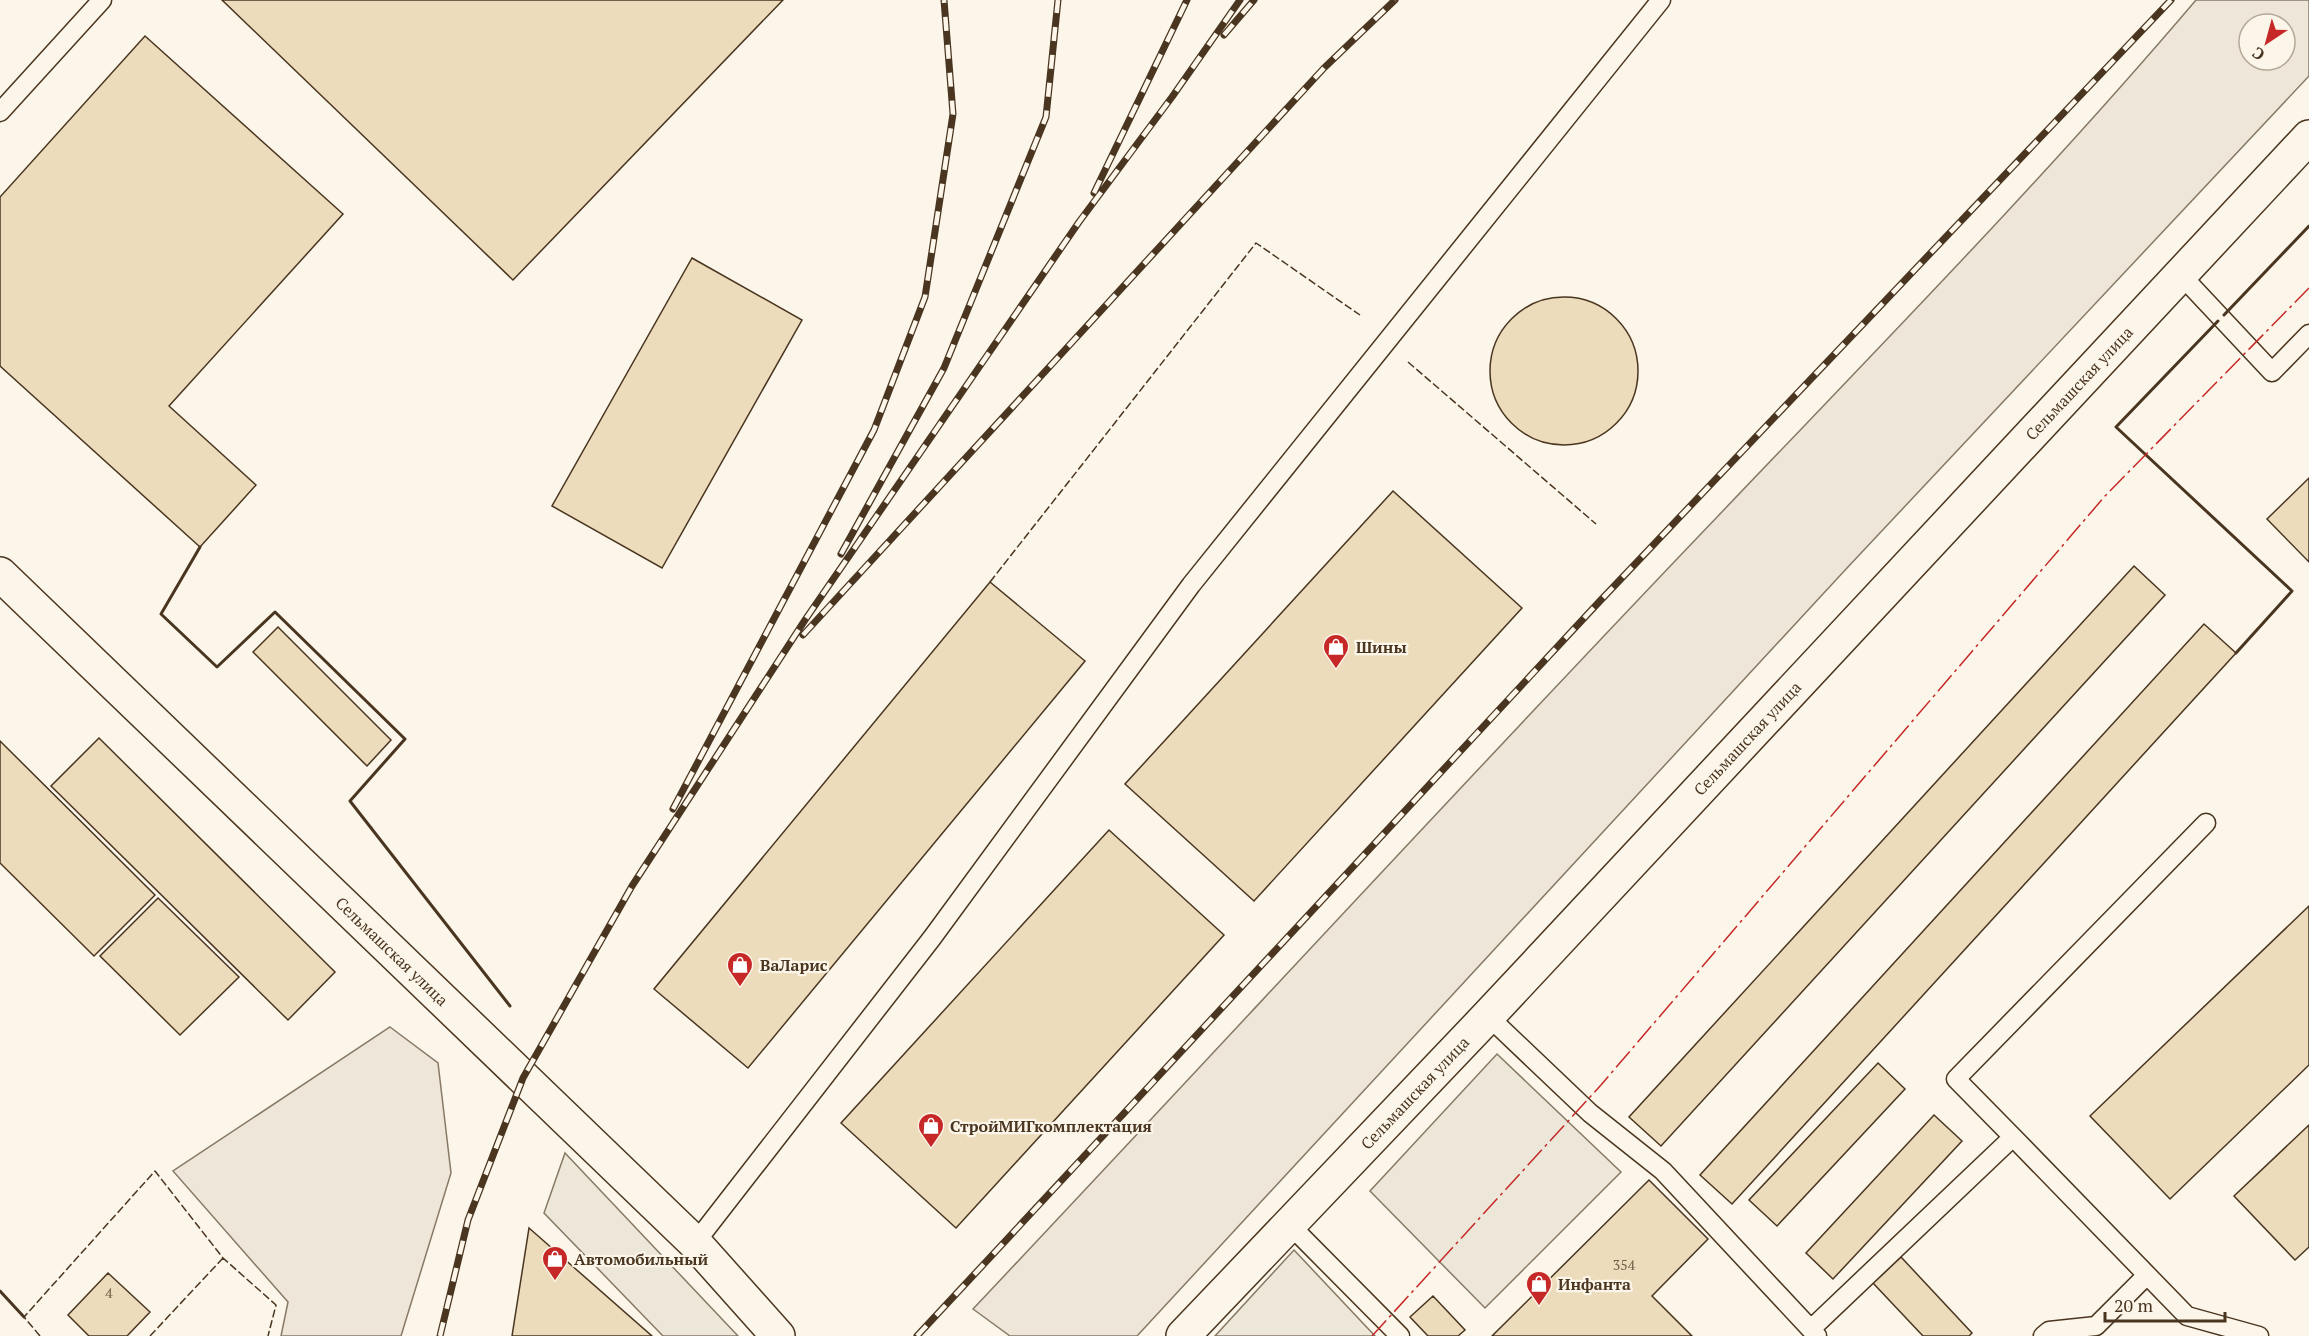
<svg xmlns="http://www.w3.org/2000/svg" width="2309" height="1336" font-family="'PT Serif',serif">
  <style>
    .green { fill: #ede6d9; stroke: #887966; stroke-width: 1.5; fill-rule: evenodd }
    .parking { fill: #ede7d9; stroke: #887966; stroke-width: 1.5 }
    .building { fill: #ecdcbc; stroke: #4a3520; stroke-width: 1.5 }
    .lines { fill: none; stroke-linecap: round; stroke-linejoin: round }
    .service-casing { stroke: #4a3520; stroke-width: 21 }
    .secondary-casing { stroke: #4a3520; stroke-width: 36 }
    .trunk-casing { stroke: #4a3520; stroke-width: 36 }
    .service { stroke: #fbf6e9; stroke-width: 18 }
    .secondary { stroke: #fbf6e9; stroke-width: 33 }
    .trunk { stroke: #fbf6e9; stroke-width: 33 }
    .rail-casing { stroke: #4a3520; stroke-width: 7 }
    .rail { stroke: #fbf6e9; stroke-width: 4.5; stroke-dasharray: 14; stroke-linecap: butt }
    .fence { stroke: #4a3520; stroke-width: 1.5; stroke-dasharray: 8 3; stroke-linecap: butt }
    .wall { stroke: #4a3520; stroke-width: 3 }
    .power { stroke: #c62828; stroke-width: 1.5; stroke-dasharray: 21 4.5 3 4.5; stroke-linecap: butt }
    .labels { text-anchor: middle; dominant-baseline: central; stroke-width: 4.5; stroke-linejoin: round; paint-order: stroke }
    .number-label { font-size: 14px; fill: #725f47 }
    .street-label { font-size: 16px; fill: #4a3520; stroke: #fbf6e9 }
    .poi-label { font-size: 16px; font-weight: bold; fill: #4a3520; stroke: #fbf6e9; text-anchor: start }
  </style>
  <rect width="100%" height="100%" fill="#fbf6e9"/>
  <!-- green -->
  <path class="green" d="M2196 0H2309V76L1847 568 1137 1336H1010L973 1309C1222 1045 1468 777 1719 515 1880 346 2045 178 2196 0ZM2249 24H2285V60H2249Z
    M390 1027 438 1063 451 1173 401 1336H281L288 1302 173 1171Z"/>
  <!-- parking -->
  <path class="parking" d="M1497 1054 1621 1172 1485 1308 1370 1191Z
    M565 1153 738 1336H663L544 1213Z
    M1294 1250 1375 1336H1215Z"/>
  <!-- building -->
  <path class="building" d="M222 0H783L513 280Z
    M145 36 343 214 169 406 256 485 200 547 0 366V197Z
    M692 258 802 320 662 568 552 506Z
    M1490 371a74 74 0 1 1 148 0a74 74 0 1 1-148 0Z
    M2309 478V562L2267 519Z
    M1393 491 1522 608 1254 901 1125 784Z
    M2134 566 2165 595 1661 1146 1629 1117Z
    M990 582 1085 661 748 1068 654 989Z
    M2204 624 2236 653 1732 1204 1700 1175Z
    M278 627 391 740 367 766 253 652Z
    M99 738 335 972 288 1020 51 786Z
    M0 741 155 895 94 956 0 863Z
    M1109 830 1224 935 956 1228 841 1123Z
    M158 898 239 977 180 1035 100 956Z
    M2309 906V1065L2170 1199 2090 1116Z
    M1878 1063 1905 1089 1777 1226 1749 1200Z
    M1934 1115 1962 1141 1833 1279 1806 1253Z
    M2309 1125V1247L2295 1260 2234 1196Z
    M1649 1180 1708 1239 1652 1296 1692 1336H1492Z
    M529 1228 652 1336H512Z
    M1901 1257 1972 1333 1969 1336H1923L1873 1283Z
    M108 1273 150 1312 127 1336H89L68 1315Z
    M1433 1296 1465 1330 1458 1336H1428L1410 1317Z"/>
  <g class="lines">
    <defs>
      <path id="service" d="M0 112 102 0
        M2181 275 2272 372 2309 334
        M1488 1016 1590 1113 1663 1171 1817 1336
        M2013 1137 1956 1079 2206 823
        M1289 1224 1400 1336
        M695 1243 932 938 1191 585 1661 0
        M1811 1329 2013 1137 2187 1316 2259 1336
        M2043 1336 2049 1331 2096 1326 2147 1275"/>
      <g id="secondary">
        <path id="s1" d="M0 574 695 1243 778 1336"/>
      </g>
      <g id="trunk">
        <path id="s2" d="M1183 1336 1488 1016 2309 137"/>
      </g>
    </defs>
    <!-- service casing -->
    <use href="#service" class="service-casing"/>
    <!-- secondary casing -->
    <use href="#secondary" class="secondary-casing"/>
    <!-- trunk casing -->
    <use href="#trunk" class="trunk-casing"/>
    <!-- service -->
    <use href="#service" class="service"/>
    <!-- secondary -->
    <use href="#secondary" class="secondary"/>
    <!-- trunk -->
    <use href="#trunk" class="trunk"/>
    <defs>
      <path id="rail" d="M1224 35 1254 0
        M1094 193 1187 0
        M841 554 944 368 1046 117 1058 0
        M803 635 1324 68 1395 0
        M673 809 874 430 925 297 953 114 944 0
        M440 1336 468 1220 523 1078 632 886 805 620 1079 222 1172 97 1240 0
        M917 1336 1599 602 2171 0"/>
    </defs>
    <!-- rail casing -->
    <use href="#rail" class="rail-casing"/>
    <!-- rail -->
    <use href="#rail" class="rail"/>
    <!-- fence -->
    <path class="fence" d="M1408 362 1596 524
      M990 582 1256 243 1360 315
      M40 1336 24 1317 155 1171 223 1258 276 1305 268 1336
      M150 1336 223 1258"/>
    <!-- wall -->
    <path class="wall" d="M2224 315 2309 226
      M2218 321 2116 427 2292 591 2236 653
      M200 547 161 614 217 667 275 612 405 739 350 801 510 1006
      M0 1291 24 1317"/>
    <!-- power -->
    <path class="power" d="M1372 1336 1601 1085 2105 496 2309 288"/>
  </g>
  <!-- icons -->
  <defs>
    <symbol id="shop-pin" viewBox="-11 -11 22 30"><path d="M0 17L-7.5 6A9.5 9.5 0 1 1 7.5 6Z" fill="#c62828" stroke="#fbf6e9"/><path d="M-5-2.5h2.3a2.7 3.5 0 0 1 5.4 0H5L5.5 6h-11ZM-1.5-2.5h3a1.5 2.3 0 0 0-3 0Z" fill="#fff"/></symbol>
  </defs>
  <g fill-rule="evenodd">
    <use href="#shop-pin" x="1321" y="632" width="30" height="40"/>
    <use href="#shop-pin" x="725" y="950" width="30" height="40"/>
    <use href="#shop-pin" x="916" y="1111" width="30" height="40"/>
    <use href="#shop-pin" x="540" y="1244" width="30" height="40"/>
    <use href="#shop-pin" x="1524" y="1269" width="30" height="40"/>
  </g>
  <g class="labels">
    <!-- number labels -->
    <g class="number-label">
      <text x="1624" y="1264">354</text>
      <text x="109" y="1292">4</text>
    </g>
    <!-- street labels -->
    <g class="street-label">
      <text stroke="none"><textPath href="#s2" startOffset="1308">Сельмашская улица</textPath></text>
      <text stroke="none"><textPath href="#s2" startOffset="822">Сельмашская улица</textPath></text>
      <text stroke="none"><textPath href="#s1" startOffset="544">Сельмашская улица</textPath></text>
      <text stroke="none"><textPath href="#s2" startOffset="336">Сельмашская улица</textPath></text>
    </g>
    <!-- poi labels -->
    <g class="poi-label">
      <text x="1356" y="647">Шины</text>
      <text x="760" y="965">ВаЛарис</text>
      <text x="950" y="1126">СтройМИГкомплектация</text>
      <text x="574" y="1259">Автомобильный</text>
      <text x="1558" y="1284">Инфанта</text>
    </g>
  </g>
  <!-- north arrow -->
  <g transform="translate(2267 42) rotate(216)"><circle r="28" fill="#fbf6e9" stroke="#b4a999" stroke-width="1.5"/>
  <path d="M0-4.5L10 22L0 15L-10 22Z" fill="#c62828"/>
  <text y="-9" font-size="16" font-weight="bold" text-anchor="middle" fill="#4a3520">С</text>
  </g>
  <!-- scale -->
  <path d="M2105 1312v9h120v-9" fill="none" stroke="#4a3520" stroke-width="3"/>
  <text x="2114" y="1312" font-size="18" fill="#4a3520" stroke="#fbf6e9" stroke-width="4.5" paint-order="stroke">20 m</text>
</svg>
